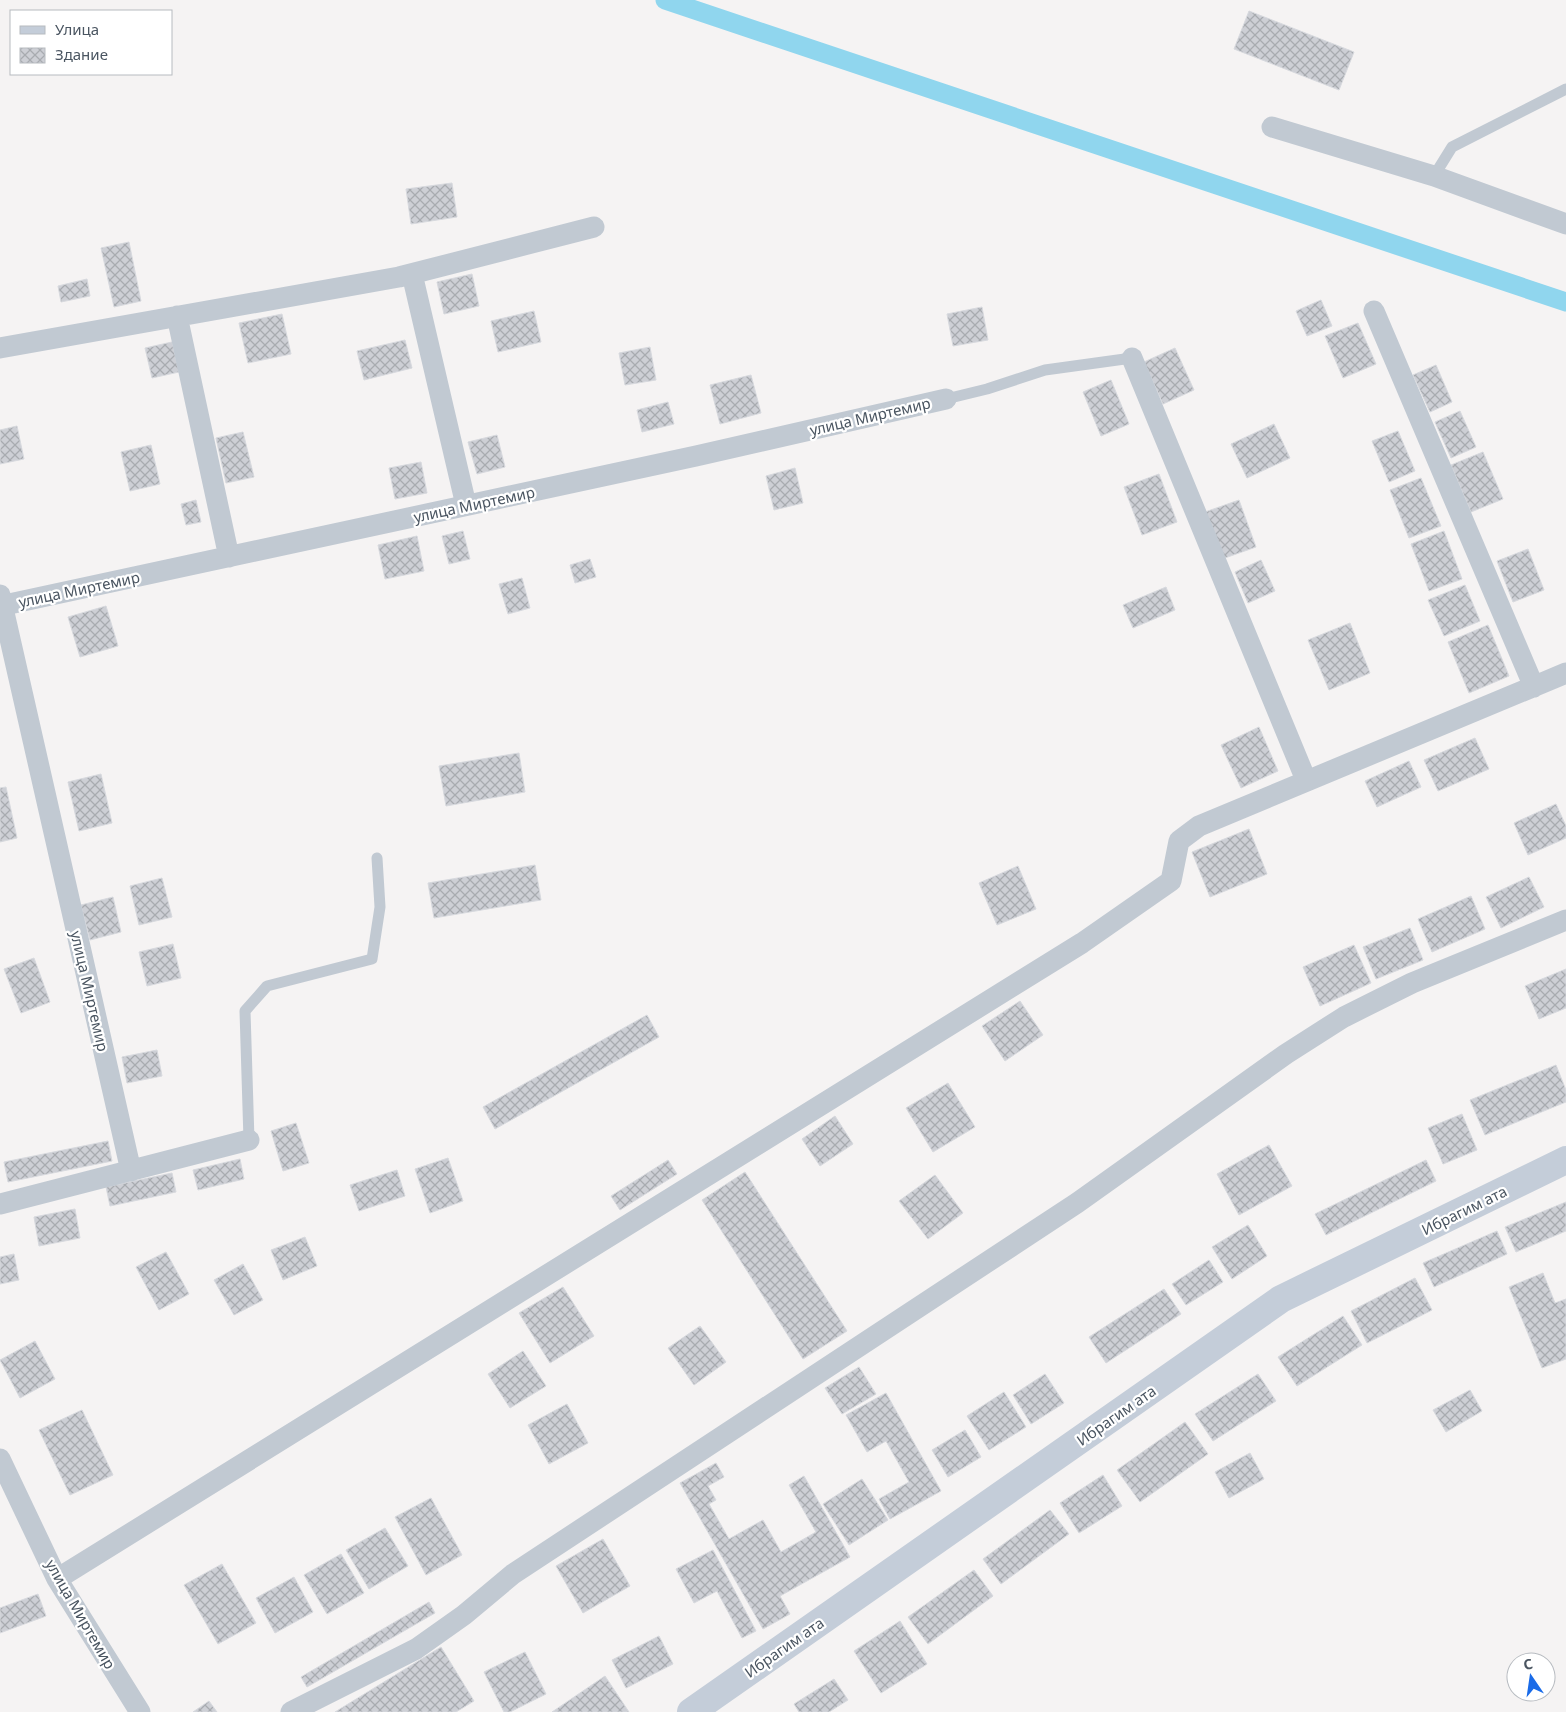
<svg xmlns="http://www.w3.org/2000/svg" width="1566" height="1712" font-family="'Noto Sans',sans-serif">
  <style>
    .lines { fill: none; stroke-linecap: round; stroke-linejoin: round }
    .canal { stroke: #90d6ee; stroke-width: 19 }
    .building { fill: url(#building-cross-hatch); stroke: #d7d9de }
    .lane { stroke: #c1c9d2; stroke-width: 11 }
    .street { stroke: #c1c9d2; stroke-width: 21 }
    .secondary { stroke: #c4cdd9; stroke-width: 28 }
    .labels { text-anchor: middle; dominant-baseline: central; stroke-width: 4.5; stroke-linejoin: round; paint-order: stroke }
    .street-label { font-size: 15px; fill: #4a5561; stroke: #fff }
  </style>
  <defs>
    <pattern id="building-cross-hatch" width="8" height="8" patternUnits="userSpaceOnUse" patternTransform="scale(1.25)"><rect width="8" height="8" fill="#cdcfd5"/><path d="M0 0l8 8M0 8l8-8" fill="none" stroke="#a8abb0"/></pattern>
  </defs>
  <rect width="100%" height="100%" fill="#f5f3f3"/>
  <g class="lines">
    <!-- canal -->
    <path class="canal" d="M665 0 1566 302"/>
  </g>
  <!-- building -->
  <path class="building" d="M1249 11 1354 52 1339 90 1234 49Z
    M452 183 457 217 411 224 406 189Z
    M129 242 141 301 114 307 101 248Z
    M472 274 479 306 444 314 437 282Z
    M87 279 90 296 61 302 58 286Z
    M1321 300 1332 326 1307 336 1296 311Z
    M982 307 988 340 953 346 947 314Z
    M534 311 541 342 498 352 491 321Z
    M282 314 291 354 248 363 239 323Z
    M1358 323 1376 364 1343 378 1325 336Z
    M405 340 412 368 364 380 357 351Z
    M172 342 179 372 152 378 145 348Z
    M650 347 656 380 625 385 619 353Z
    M1175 348 1194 390 1163 404 1144 362Z
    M1436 365 1452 402 1430 412 1413 375Z
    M751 375 761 413 720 424 710 385Z
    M1111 380 1129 424 1101 436 1083 392Z
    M668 402 674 424 642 432 637 410Z
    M1460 411 1476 447 1451 458 1435 422Z
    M1274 424 1290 458 1247 478 1231 444Z
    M17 426 24 459 0 464V430Z
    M1398 431 1415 471 1389 482 1372 441Z
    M243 432 254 477 226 483 216 438Z
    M497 435 505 467 477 474 468 442Z
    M151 445 160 484 130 491 121 452Z
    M1483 452 1503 499 1471 512 1451 465Z
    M421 462 427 493 395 499 389 468Z
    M795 468 803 503 774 510 766 476Z
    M1159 474 1177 522 1142 535 1124 487Z
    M1421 478 1441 526 1409 538 1390 490Z
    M196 500 201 522 186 525 181 504Z
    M1239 500 1256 547 1222 559 1205 512Z
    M463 531 470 559 449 564 442 536Z
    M1444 531 1462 579 1429 591 1411 544Z
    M417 536 424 571 385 579 378 545Z
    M1528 549 1544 590 1513 602 1497 561Z
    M590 559 596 577 575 583 570 565Z
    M1261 560 1275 591 1248 603 1235 572Z
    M522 578 530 608 508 614 499 584Z
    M1465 585 1480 621 1444 636 1428 600Z
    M1166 587 1175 610 1133 628 1123 605Z
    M106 606 118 646 80 657 68 617Z
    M1350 623 1370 673 1329 690 1308 640Z
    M1488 625 1509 676 1469 693 1448 642Z
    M1259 727 1278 771 1241 788 1221 745Z
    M1475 738 1489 769 1438 791 1424 760Z
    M519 753 525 792 446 806 439 766Z
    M1409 761 1421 787 1377 807 1365 781Z
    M101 774 112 823 79 831 68 782Z
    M6 787 17 838 0 842V788Z
    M1556 804 1566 826V838L1528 855 1514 823Z
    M1249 829 1267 874 1210 897 1192 852Z
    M535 865 541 900 434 918 428 883Z
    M1018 866 1036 909 997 925 979 883Z
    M1529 877 1544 907 1501 928 1486 897Z
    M162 878 172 917 139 925 130 886Z
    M1471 896 1485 929 1432 952 1418 919Z
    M113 897 121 932 90 940 81 905Z
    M1410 928 1423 960 1376 979 1363 947Z
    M173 944 181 978 147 986 139 952Z
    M1354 945 1371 983 1320 1006 1303 967Z
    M34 958 50 1002 21 1013 4 969Z
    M1566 969V1008L1539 1019 1525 986Z
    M1020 1001 1043 1035 1005 1061 982 1026Z
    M647 1015 659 1037 495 1129 483 1107Z
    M157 1050 162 1076 127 1083 122 1057Z
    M1556 1065 1566 1090V1102L1485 1135 1470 1100Z
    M948 1083 975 1127 933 1152 906 1108Z
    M1462 1114 1477 1150 1443 1164 1428 1128Z
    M835 1116 853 1144 820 1166 802 1139Z
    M296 1123 309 1163 283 1171 271 1131Z
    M108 1141 112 1161 8 1182 4 1162Z
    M1269 1145 1292 1186 1239 1215 1217 1174Z
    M448 1158 463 1201 430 1213 415 1169Z
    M240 1159 244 1179 198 1190 193 1170Z
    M668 1160 677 1174 620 1210 611 1196Z
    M1426 1160 1436 1181 1326 1235 1315 1214Z
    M397 1170 405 1196 359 1211 350 1185Z
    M745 1172 847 1331 803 1359 702 1200Z
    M172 1173 176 1192 110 1206 106 1187Z
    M935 1175 963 1213 928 1239 899 1201Z
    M1566 1202V1231L1516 1252 1505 1227Z
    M75 1209 80 1238 39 1246 34 1217Z
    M1248 1225 1267 1256 1232 1279 1212 1247Z
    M1497 1231 1507 1254 1434 1287 1423 1263Z
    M305 1237 317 1266 283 1280 271 1250Z
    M166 1252 189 1294 159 1310 136 1267Z
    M14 1254 19 1280 0 1284V1257Z
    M1209 1260 1223 1282 1186 1305 1172 1284Z
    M243 1264 263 1300 234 1315 214 1280Z
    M1543 1273 1555 1303 1566 1299V1359L1542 1368 1509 1287Z
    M1415 1278 1432 1310 1367 1343 1351 1311Z
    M563 1287 594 1336 550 1363 519 1313Z
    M1164 1289 1181 1314 1106 1363 1089 1337Z
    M1343 1316 1362 1345 1297 1386 1278 1357Z
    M700 1326 726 1362 694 1385 668 1348Z
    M35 1341 55 1379 20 1398 0 1360Z
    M523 1351 546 1386 510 1408 488 1374Z
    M859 1367 876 1394 842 1414 825 1388Z
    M1045 1374 1064 1403 1031 1424 1013 1395Z
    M1258 1374 1276 1401 1213 1441 1195 1414Z
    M1470 1390 1482 1411 1446 1432 1433 1410Z
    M1004 1392 1026 1427 989 1450 967 1416Z
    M886 1393 941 1491 890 1519 879 1499 909 1482 886 1441 867 1452 846 1415Z
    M567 1404 588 1443 549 1464 528 1425Z
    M82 1410 113 1475 70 1495 39 1430Z
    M1185 1422 1208 1454 1140 1502 1117 1470Z
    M965 1430 981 1457 948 1477 932 1450Z
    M1250 1453 1264 1479 1229 1498 1215 1472Z
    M716 1463 724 1477 708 1486 716 1500 709 1504 729 1539 763 1520 781 1552 816 1532 789 1485 804 1476 850 1557 780 1596 790 1614 763 1629 680 1483Z
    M1103 1475 1122 1506 1079 1533 1060 1503Z
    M862 1479 888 1520 849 1545 823 1504Z
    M431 1498 462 1555 426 1575 395 1517Z
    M1050 1510 1069 1534 1001 1584 983 1559Z
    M385 1528 408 1566 369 1589 346 1550Z
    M603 1539 630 1586 583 1613 556 1566Z
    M713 1550 756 1631 742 1638 717 1591 694 1603 676 1569Z
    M341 1554 364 1593 327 1614 304 1575Z
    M222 1564 256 1623 218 1644 184 1585Z
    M974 1570 993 1596 928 1644 908 1617Z
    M294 1577 313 1612 275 1633 256 1598Z
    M38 1594 46 1616 0 1633V1608Z
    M429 1602 435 1613 307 1687 301 1677Z
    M900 1621 927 1664 881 1693 854 1651Z
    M659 1636 673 1664 626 1688 612 1660Z
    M441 1647 474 1701 456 1712H335Z
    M525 1652 546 1694 510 1712H504L484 1672Z
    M605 1676 629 1712H552Z
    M834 1679 848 1700 829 1712H799L794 1704Z
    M209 1701 217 1712H193Z"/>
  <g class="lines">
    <!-- lane -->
    <path class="lane" d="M1434 176 1452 147 1566 89
      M946 399 987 389 1045 370 1132 358
      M249 1140 245 1011 267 986 372 959 380 907 377 858"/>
    <!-- street -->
    <path class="street" d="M1272 127 1434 176 1566 224
      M412 274 466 505
      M1374 311 1534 687
      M177 316 229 557
      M0 348 399 277 594 227
      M1132 358 1306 780
      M0 595 131 1171
      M0 606 696 456 946 399
      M0 1204 249 1140
      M0 1459 57 1579 140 1712
      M57 1579 1082 943 1171 881 1179 841 1199 826 1566 673
      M291 1712 416 1649 464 1615 513 1574 1077 1203 1286 1054 1344 1017 1412 983 1566 920"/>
    <!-- secondary -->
    <path class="secondary" d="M691 1712 1281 1299 1566 1160"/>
  </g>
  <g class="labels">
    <!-- street labels -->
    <g class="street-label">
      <text transform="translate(870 416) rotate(-13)">улица Миртемир</text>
      <text transform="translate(474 504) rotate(-12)">улица Миртемир</text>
      <text transform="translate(79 589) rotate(-12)">улица Миртемир</text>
      <text transform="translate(90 991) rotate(77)">улица Миртемир</text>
      <text transform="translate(1464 1210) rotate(-26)">Ибрагим ата</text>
      <text transform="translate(1116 1415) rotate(-35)">Ибрагим ата</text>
      <text transform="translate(81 1614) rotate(60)">улица Миртемир</text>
      <text transform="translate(784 1647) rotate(-35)">Ибрагим ата</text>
    </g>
  </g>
  <!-- legend -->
  <rect x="10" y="10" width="162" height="65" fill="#ffffff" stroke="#b7bbc0"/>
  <rect x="20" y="26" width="25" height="8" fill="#c4cdd9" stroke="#b7bbc0"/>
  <text x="55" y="35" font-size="15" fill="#4a5561">Улица</text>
  <rect x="20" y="48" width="25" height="15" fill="url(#building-cross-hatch)" stroke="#b7bbc0"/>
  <text x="55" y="60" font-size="15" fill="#4a5561">Здание</text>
  <!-- north arrow -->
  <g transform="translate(1531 1677) rotate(347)"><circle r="24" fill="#ffffff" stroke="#b7bbc0"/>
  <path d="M0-4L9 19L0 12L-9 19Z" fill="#1a6be8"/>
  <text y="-8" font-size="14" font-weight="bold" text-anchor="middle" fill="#4a5561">С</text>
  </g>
</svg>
